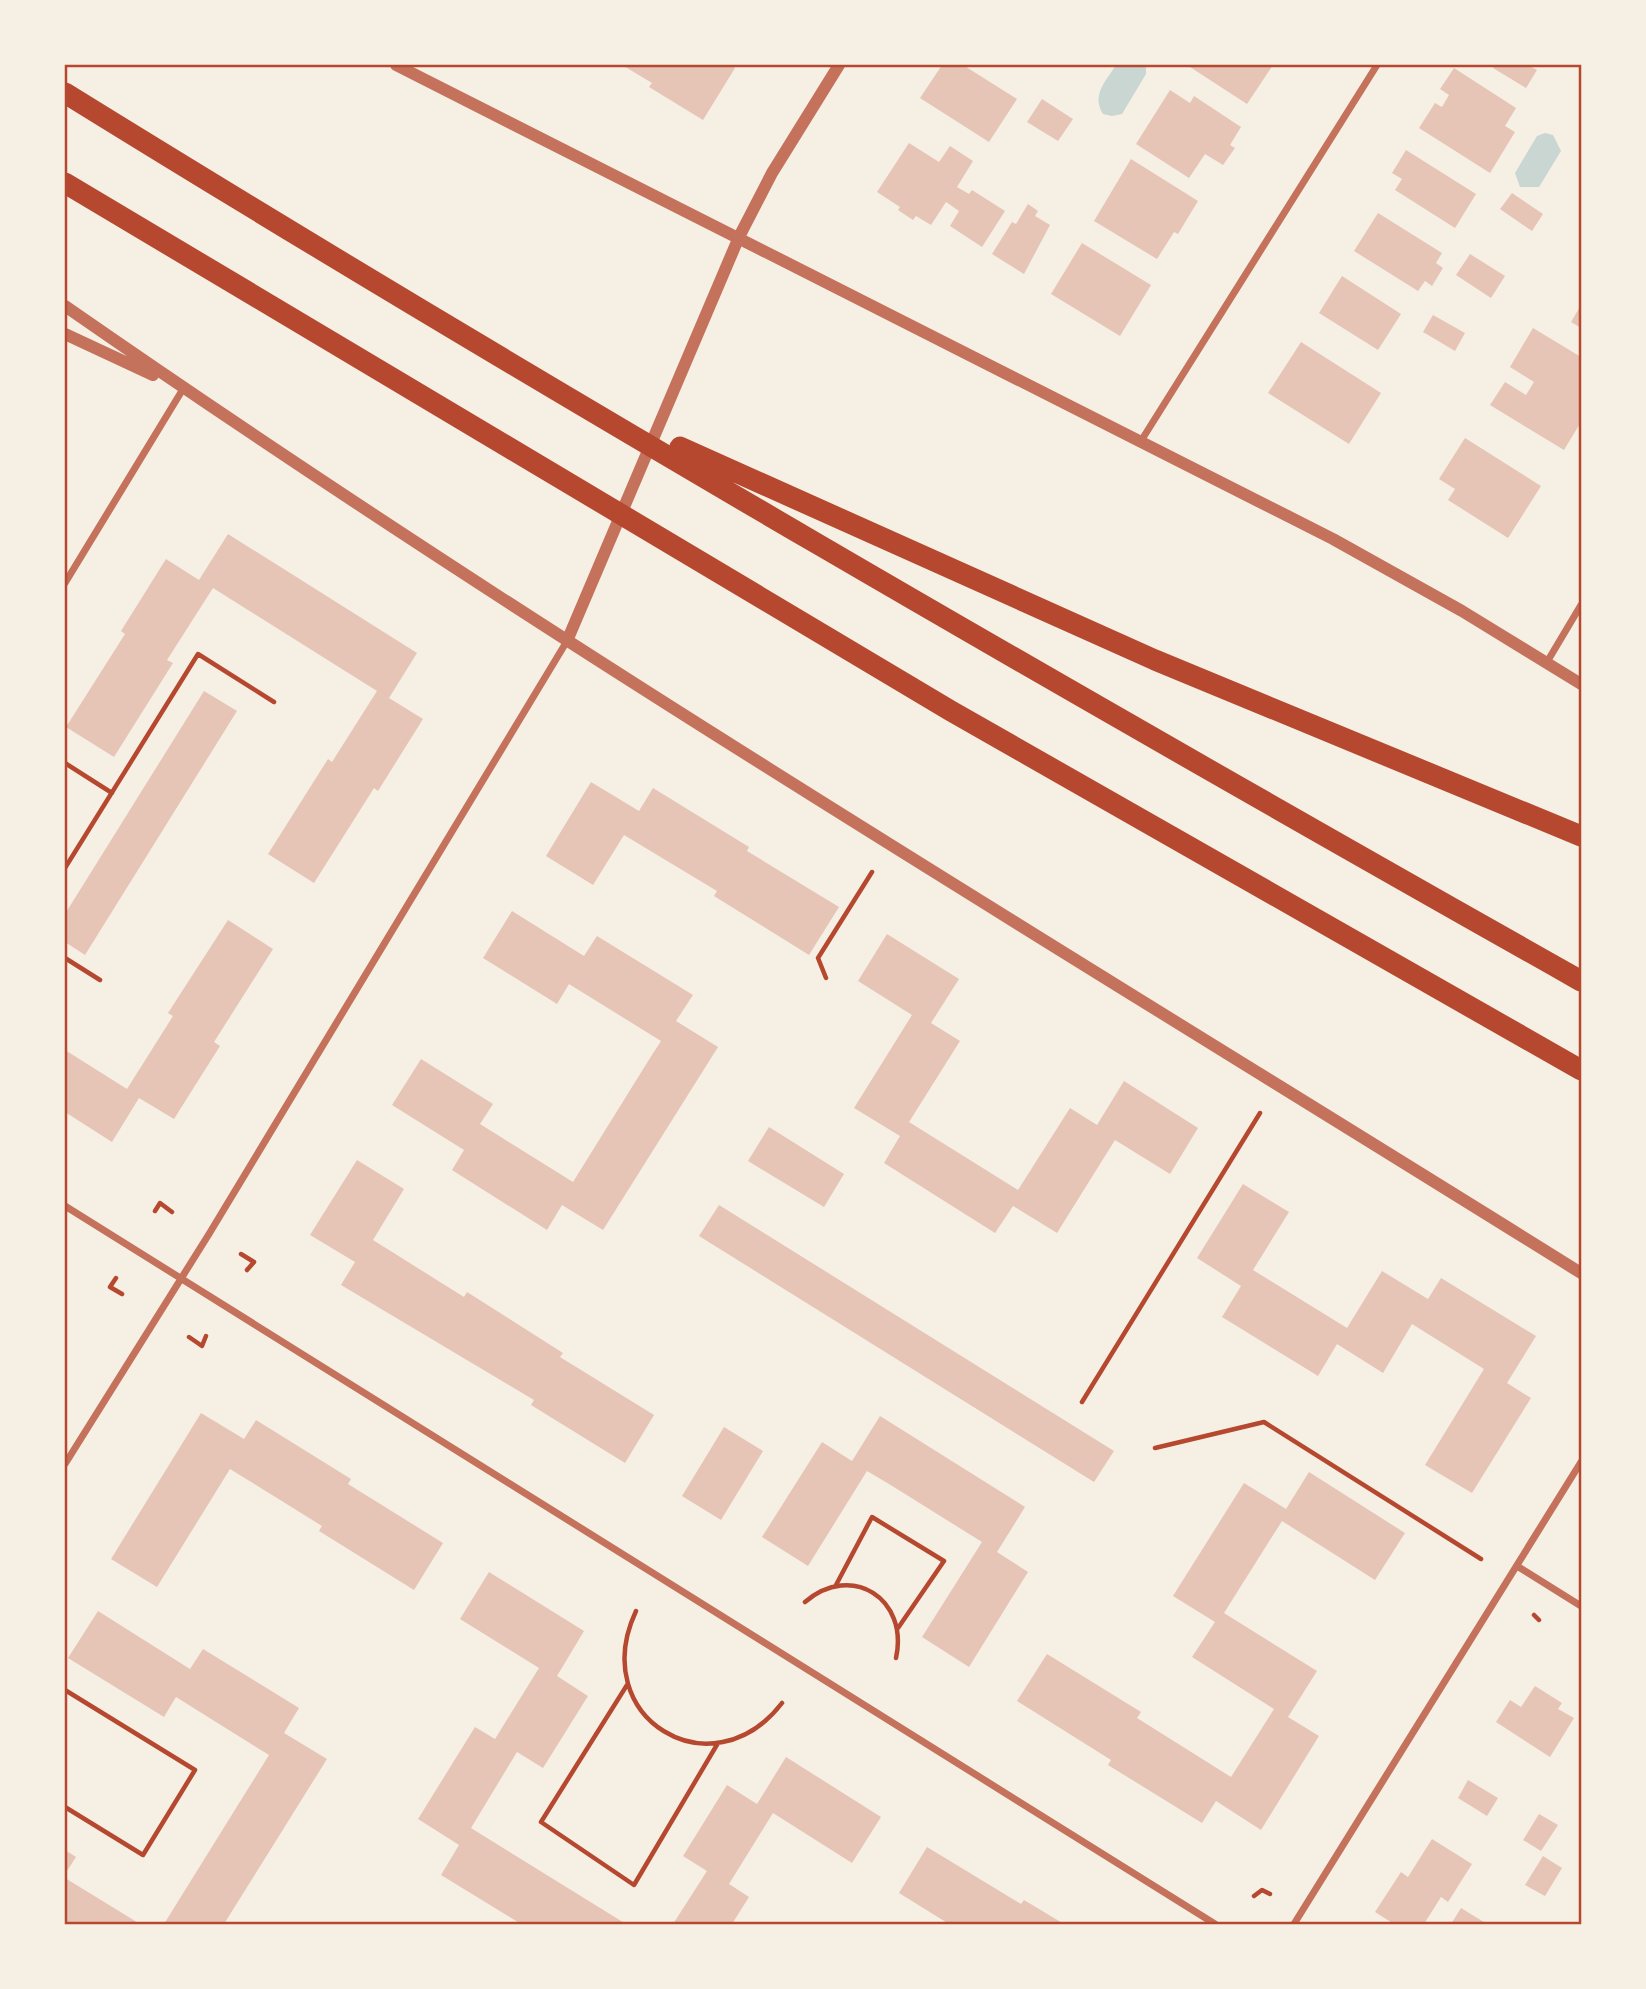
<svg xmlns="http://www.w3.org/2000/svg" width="1646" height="1989" font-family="'Space Grotesk',sans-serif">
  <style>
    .water { fill: #c9d6d2 }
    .building { fill: #e6c5b7 }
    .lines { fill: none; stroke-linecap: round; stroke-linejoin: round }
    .path { stroke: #b5482f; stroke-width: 4.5 }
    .minor { stroke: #c5725c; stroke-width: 7 }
    .tertiary { stroke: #c5725c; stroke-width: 12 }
    .motorway { stroke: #b5482f; stroke-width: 21 }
    .neatline { fill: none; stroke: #b5482f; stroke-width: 2.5 }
  </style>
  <rect width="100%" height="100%" fill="#f6efe4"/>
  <!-- water -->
  <path class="water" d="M1116 65H1146V74L1122 114 1112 116 1103 114C1091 95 1106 81 1116 65Z
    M1545 133 1553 135 1561 151 1539 187H1520L1515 173 1537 136Z"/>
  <!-- building -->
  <path class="building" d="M622 65H730L735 68 703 120 649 87 652 83Z
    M942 65H963L1017 99 989 142 920 98Z
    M1191 65H1273L1247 104 1190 67Z
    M1495 65H1528L1537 70 1526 88 1493 68Z
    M1454 68 1516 108 1505 126 1515 132 1490 173 1419 128 1435 103 1442 107 1449 95 1440 89Z
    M1170 90 1190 103 1194 96 1241 127 1230 145 1235 148 1223 165 1205 154 1189 178 1136 144Z
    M1042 99 1073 119 1058 141 1027 122Z
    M909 143 939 162 950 146 973 161 957 187 969 194 972 190 1005 211 982 247 950 226 959 211 946 202 931 225 916 216 913 220 898 210 900 207 877 192Z
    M1406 150 1476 194 1455 228 1395 190 1402 179 1392 173Z
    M1131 159 1198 201 1178 234 1174 232 1157 259 1094 221Z
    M1512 193 1543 214 1532 231 1500 209Z
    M1028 204 1038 211 1035 216 1050 225 1024 274 992 254 1012 222 1016 224Z
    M1378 213 1442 253 1436 263 1443 268 1432 286 1425 281 1418 291 1354 251Z
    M1082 243 1151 285 1120 336 1051 294Z
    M1470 254 1505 276 1491 298 1456 275Z
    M1342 276 1401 314 1378 350 1319 313Z
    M1581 305V328L1571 322Z
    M1433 315 1465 333 1455 351 1423 332Z
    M1533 328 1581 357V422L1564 450 1490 405 1505 382 1526 395 1534 382 1510 367Z
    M1301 342 1381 393 1349 444 1268 393Z
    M1465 438 1541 486 1508 538 1448 500 1455 489 1439 479Z
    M228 534 417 653 389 698 423 719 378 791 374 788 314 883 268 854 328 759 332 762 377 691 213 588 167 660 173 663 114 757 66 727 125 634 121 631 166 559 199 580Z
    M204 691 237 711 85 955 65 942V914Z
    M591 782 639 811 653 788 749 847 747 851 839 907 809 955 714 896 717 891 624 835 593 885 546 856Z
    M512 911 584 956 597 936 693 995 676 1021 718 1047 603 1230 562 1205 547 1230 452 1170 464 1150 392 1105 421 1059 493 1104 480 1124 573 1182 650 1058 661 1041 569 984 557 1004 483 958Z
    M228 920 273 949 214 1042 220 1046 174 1119 139 1098 112 1142 65 1112V1050L127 1089 173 1016 168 1013Z
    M887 934 959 979 931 1023 960 1041 909 1122 1018 1190 1070 1108 1097 1125 1124 1081 1198 1128 1170 1174 1115 1140 1057 1233 1013 1206 995 1233 884 1163 900 1136 854 1108 912 1015 858 981Z
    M769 1127 844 1174 824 1207 748 1161Z
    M357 1160 404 1189 373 1240 464 1297 467 1292 563 1353 560 1357 654 1415 625 1463 531 1405 534 1400 341 1285 355 1262 310 1235Z
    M1243 1184 1289 1212 1253 1270 1347 1328 1382 1271 1428 1299 1441 1278 1536 1336 1507 1383 1531 1398 1472 1493 1425 1465 1484 1369 1412 1324 1383 1373 1337 1344 1318 1376 1222 1317 1241 1286 1197 1258Z
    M719 1205 1114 1451 1094 1482 699 1236Z
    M201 1413 244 1439 256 1420 351 1479 348 1484 443 1543 414 1590 319 1531 322 1526 230 1469 157 1587 111 1559Z
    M880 1416 1025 1507 997 1552 1028 1572 969 1667 922 1637 982 1542 889 1484 867 1471 808 1566 762 1537 822 1442 852 1461Z
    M724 1427 763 1451 721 1520 682 1496Z
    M1309 1472 1405 1533 1375 1580 1282 1521 1224 1613 1317 1671 1288 1717 1319 1736 1261 1830 1216 1801 1202 1823 1108 1765 1111 1760 1017 1701 1047 1654 1141 1712 1137 1718 1231 1777 1274 1709 1192 1657 1215 1622 1173 1596 1244 1483 1286 1509Z
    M489 1572 584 1631 557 1676 588 1696 543 1768 517 1752 471 1828 626 1924H521L441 1875 459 1845 418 1819 475 1727 495 1739 539 1668 460 1619Z
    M98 1611 190 1669 203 1649 299 1708 284 1733 327 1759 224 1924H164L269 1755 176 1697 164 1717 68 1658Z
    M1535 1686 1562 1703 1558 1709 1574 1718 1550 1757 1496 1722 1510 1700 1521 1707Z
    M786 1757 881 1817 852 1863 773 1813 729 1884 749 1897 732 1924H673L707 1871 683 1856 727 1785 757 1804Z
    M1468 1780 1498 1798 1487 1816 1458 1798Z
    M1539 1814 1558 1825 1541 1851 1523 1840Z
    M1432 1839 1472 1864 1448 1902 1441 1897 1424 1924H1394L1375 1912 1401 1872 1408 1877Z
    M927 1847 1021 1904 1024 1900 1064 1924H949L899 1893Z
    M65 1850 76 1857 65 1874Z
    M1543 1856 1562 1868 1545 1896 1525 1885Z
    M65 1878 114 1908 140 1924H65Z
    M1461 1908 1487 1924H1451Z"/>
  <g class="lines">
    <!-- path -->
    <path class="path" d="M65 763 112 793
      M65 868 198 654 274 702
      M65 958 100 980
      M826 978 818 958 872 872
      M155 1211 160 1203 172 1212
      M241 1254 254 1262 247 1270
      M116 1278 110 1287 122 1294
      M189 1337 202 1346 206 1336
      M1082 1402 1260 1113
      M1155 1448 1264 1422 1481 1559
      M836 1585 872 1517 944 1561 898 1628
      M805 1602C852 1562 909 1599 896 1658
      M636 1611C586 1718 712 1794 782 1703
      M1534 1615 1539 1620
      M627 1685 541 1822 634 1885 718 1743
      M65 1690 195 1770 143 1855 65 1807
      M1254 1896 1262 1890 1270 1894"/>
    <!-- minor -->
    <path class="minor" d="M1141 441 1377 65
      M65 583 183 389
      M1547 662 1581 605
      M65 1206 1215 1924
      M65 1464 209 1234 567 641
      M1517 1566 1581 1606
      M1294 1924 1581 1462"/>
    <!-- tertiary -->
    <path class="tertiary" d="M396 65 1333 539 1462 611 1581 684
      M65 306C557 648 1073 956 1581 1273
      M65 334 153 375
      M567 641 739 237 772 173 839 65"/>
    <!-- motorway -->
    <path class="motorway" d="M65 93C563 401 1071 693 1581 981
      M65 183 951 711 1581 1070
      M680 447 1155 660 1581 836"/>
  </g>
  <!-- border -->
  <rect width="1646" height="1989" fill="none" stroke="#f6efe4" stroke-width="133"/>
  <rect x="66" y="66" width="1514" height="1857" class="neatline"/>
</svg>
